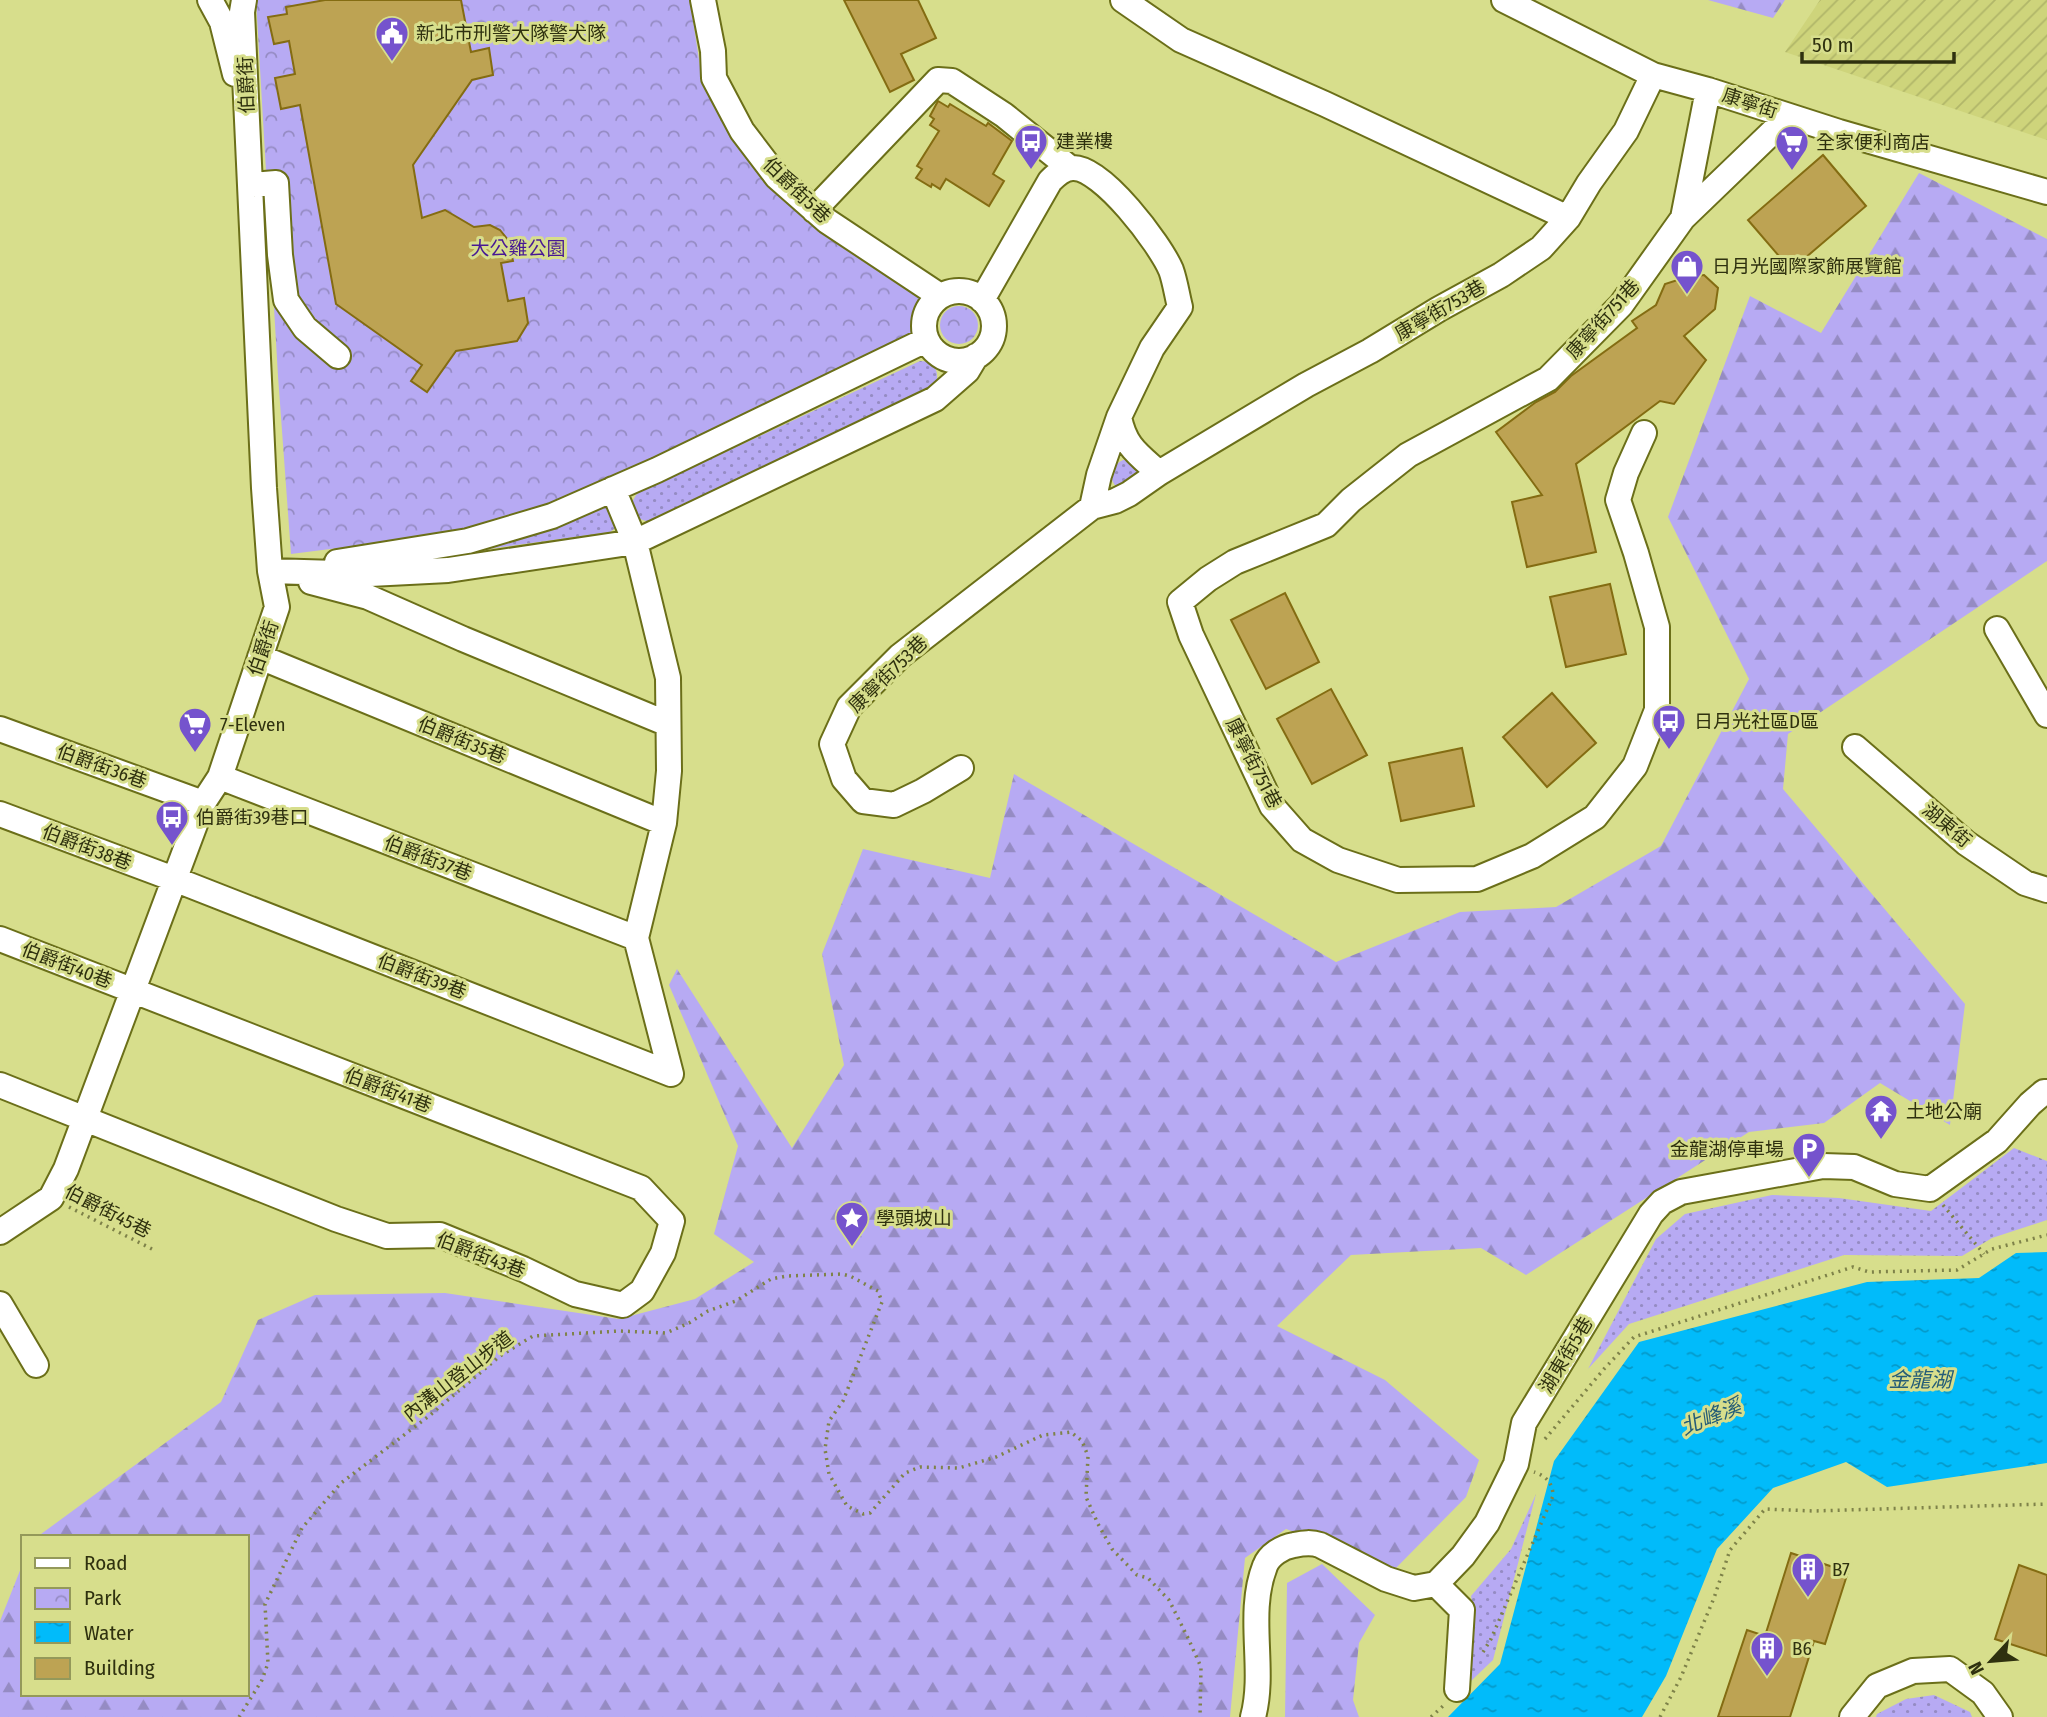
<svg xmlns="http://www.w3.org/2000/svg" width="2047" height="1717" font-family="'Fira Sans Condensed','Noto Sans TC',sans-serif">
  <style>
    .industrial { fill: url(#industrial-furrows) }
    .grass { fill: url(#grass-dots) }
    .forest { fill: url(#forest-firs) }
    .park { fill: url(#park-crowns) }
    .water { fill: url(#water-ripples) }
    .building { fill: #bda353; stroke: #846c12; stroke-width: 2 }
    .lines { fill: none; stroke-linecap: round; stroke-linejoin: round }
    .minor-casing { stroke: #6b6f19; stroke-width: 28 }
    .path { stroke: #7e8249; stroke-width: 3.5; stroke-dasharray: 2 5; stroke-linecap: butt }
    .minor { stroke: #fff; stroke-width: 24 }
    .labels { text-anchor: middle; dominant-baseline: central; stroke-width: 6; stroke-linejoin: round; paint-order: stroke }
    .poi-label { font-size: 19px; fill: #2f310f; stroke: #d7de8c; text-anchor: start }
    .street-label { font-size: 19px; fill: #2f310f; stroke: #d7de8c }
    .park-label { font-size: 19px; fill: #471894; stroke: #d7de8c }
    .water-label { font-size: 21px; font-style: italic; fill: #255d77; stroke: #d7de8c }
  </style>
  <defs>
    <pattern id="industrial-furrows" width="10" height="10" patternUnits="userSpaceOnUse" patternTransform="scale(1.75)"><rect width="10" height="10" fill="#ced47b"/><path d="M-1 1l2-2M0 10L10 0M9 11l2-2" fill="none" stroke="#b1b669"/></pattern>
    <pattern id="grass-dots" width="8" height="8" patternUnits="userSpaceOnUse" patternTransform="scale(1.75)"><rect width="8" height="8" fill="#b7aaf3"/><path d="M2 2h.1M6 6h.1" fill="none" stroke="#958bc3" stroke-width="1.8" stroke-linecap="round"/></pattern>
    <pattern id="forest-firs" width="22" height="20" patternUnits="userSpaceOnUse" patternTransform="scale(1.75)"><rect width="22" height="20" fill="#b7aaf3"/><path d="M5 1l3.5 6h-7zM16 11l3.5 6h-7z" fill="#958bc3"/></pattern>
    <pattern id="park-crowns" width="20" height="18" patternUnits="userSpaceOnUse" patternTransform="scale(1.75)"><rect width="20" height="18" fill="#b7aaf3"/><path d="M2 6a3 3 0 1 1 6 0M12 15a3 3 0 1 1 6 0" fill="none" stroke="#958bc3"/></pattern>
    <pattern id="water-ripples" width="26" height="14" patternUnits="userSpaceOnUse" patternTransform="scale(1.75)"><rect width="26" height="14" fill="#01bbfa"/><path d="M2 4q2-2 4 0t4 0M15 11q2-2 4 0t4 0" fill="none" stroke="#0499c9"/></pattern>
  </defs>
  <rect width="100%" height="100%" fill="#d7de8c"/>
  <!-- industrial -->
  <path class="industrial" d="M1820 0H2047V140L1785 52Z"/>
  <!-- grass -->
  <path class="grass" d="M920 361C934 361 941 372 935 385L652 520 646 521 637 518 631 504 636 495 640 492Z
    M1126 459 1142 470 1120 490C1106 480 1110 464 1126 459Z
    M605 507H609L617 527 610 532 360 567 520 539Z
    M2014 1148 2047 1161V1220L1992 1238 1962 1256 1844 1255 1629 1324 1588 1369 1656 1239 1685 1214 1772 1195 1839 1198 1931 1211Z
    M1536 1494 1493 1660 1471 1681 1474 1612 1471 1596 1511 1549Z
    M1934 1695 1970 1712 1972 1717H1876L1877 1714 1906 1699Z"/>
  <!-- forest -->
  <path class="forest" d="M1708 0H1785L1773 18Z
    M1919 173 2047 239V561L1788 734 1783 789 1965 1004 1950 1125 1880 1083 1824 1123 1749 1132 1526 1275 1481 1248 1351 1255 1277 1326 1385 1380 1479 1460 1466 1497 1396 1568 1286 1529 1245 1558 1230 1717H0V1621L23 1563V1694H247V1537H37L221 1402 258 1320 315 1295 445 1293 619 1319 695 1299 754 1262 714 1234 738 1146 669 985 677 969 792 1148 844 1065 822 954 863 849 990 878 1014 774 1336 962 1460 912 1556 907 1661 846 1749 679 1668 517 1750 296 1821 333Z
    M1322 1564 1375 1615 1359 1643 1353 1700 1359 1717H1285L1287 1583Z"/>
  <!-- park -->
  <path class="park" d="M256 0H690L701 73 766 179 815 228 926 297 916 310 912 337 555 504 456 533 291 554 278 376Z
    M940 325a19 19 0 1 1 38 0a19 19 0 1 1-38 0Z"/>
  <!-- water -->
  <path class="water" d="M2047 1252V1463L1887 1487 1846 1462 1773 1488 1717 1549 1666 1676 1642 1717H1448L1500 1664 1554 1461 1639 1342 1867 1282 1979 1278 2016 1253Z"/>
  <!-- building -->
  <path class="building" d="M325 0H461L471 52 489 48 493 75 472 80 413 165 422 218 445 210 474 227 490 225 500 230 508 240 513 261 501 263 508 301 524 298 528 323 517 341 456 351 427 392 411 381 422 365 336 304 300 105 281 109 275 78 295 74 289 41 274 44 268 17 287 14 286 7Z
    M844 0H918L936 38 901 54 914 80 890 92Z
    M938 101 948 107 950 104 986 126 988 123 1012 141 993 174 1004 181 989 206 946 179 940 189 932 184 931 187 916 178 922 169 917 166 939 131 930 125 934 119 930 116Z
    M1823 155 1866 206 1791 270 1748 220Z
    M1704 275 1718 288 1715 309 1684 336 1706 360 1674 404 1660 401 1576 464 1596 552 1527 567 1512 502 1542 495 1496 432 1536 402 1555 392 1571 376 1637 328 1632 321 1656 305 1665 284 1687 277Z
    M1610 584 1626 654 1566 667 1550 597Z
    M1285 593 1319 662 1266 689 1231 620Z
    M1331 689 1367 755 1312 784 1277 719Z
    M1552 693 1596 743 1547 787 1503 737Z
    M1462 748 1474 806 1401 821 1389 763Z
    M1791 1553 1848 1572 1825 1644 1814 1641 1790 1717H1718L1747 1630 1765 1636Z
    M2019 1565 2047 1575V1656L1995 1639Z"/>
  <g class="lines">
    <defs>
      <path id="minor" d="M210 0 222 22 235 74
        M703 0 713 51 714 78 742 131 777 177 827 221 940 296
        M1123 0 1181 40 1325 104 1568 218
        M1504 0 1653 75 1708 90 1839 132 2047 192
        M250 185 276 183 280 255 286 300 305 328 338 356
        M814 210 938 80 952 81 1004 115 1070 168
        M1683 218 1708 90
        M924 326a35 35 0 1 1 70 0a35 35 0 1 1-70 0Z
        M982 300 1050 181C1056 175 1063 168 1073 168 1102 167 1160 244 1171 270 1175 281 1177 295 1180 307L1152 348 1119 417 1099 475 1092 507
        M1119 417C1125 447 1138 454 1159 473
        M1644 433 1626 473 1618 500 1636 553 1657 627V710L1635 766 1595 817 1532 856 1477 879 1398 880 1338 860 1302 840 1272 806 1191 635 1180 602 1208 579 1235 562 1326 525 1351 500 1408 455 1548 379 1621 305 1683 218 1789 116
        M613 489 635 542 668 678 669 771 664 823 636 938 671 1074
        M337 562 468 541 552 516 657 470 926 340
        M270 571 370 574 448 570 635 542 935 399 967 371 976 356
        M311 582 368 597 463 639 668 724
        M1997 629 2047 715
        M260 657 664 823
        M0 729 203 803
        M1855 747 1966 843 2025 883 2047 890
        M961 768 923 791 894 805 863 801 844 779 832 744 849 707 900 656 1092 507 1115 501 1129 494 1159 473 1306 385 1370 351 1439 309 1501 275 1541 248 1568 218 1589 183 1626 131 1653 75
        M220 777 636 938
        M0 814 174 879 671 1074
        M0 939 641 1188 672 1221 663 1253 642 1291 623 1305 575 1294 523 1269 440 1235 387 1236 336 1219 0 1085
        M0 1232 51 1198 66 1169 203 803 220 777 277 607 270 571 264 488 242 12 244 0
        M0 1304 36 1365
        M1436 1584 1462 1610 1457 1689
        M1253 1717C1266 1669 1246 1614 1265 1566 1269 1555 1282 1547 1294 1545 1304 1543 1311 1542 1320 1545L1386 1579 1414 1588 1436 1584 1463 1556 1487 1523 1516 1464 1524 1423 1651 1214 1662 1202 1681 1192 1823 1166 1854 1167 1895 1184 1930 1189 1997 1141 2030 1104 2044 1092H2047
        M1852 1717 1877 1686 1913 1671 1950 1669 1983 1693 2000 1717"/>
    </defs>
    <!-- minor casing -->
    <use href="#minor" class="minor-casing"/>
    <!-- path -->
    <path class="path" d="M1943 1205 1984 1254
      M69 1207 152 1249
      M1545 1439 1604 1369 1634 1337 1853 1267 1869 1272 1957 1270 1992 1249 2047 1235
      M1483 1652 1491 1639 1553 1496C1553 1483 1546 1476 1534 1472
      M239 1717 262 1680 268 1663 265 1604 302 1528 341 1483 429 1416 500 1356 533 1336 620 1331 666 1333 689 1323 708 1311 736 1301 771 1279 787 1276 842 1274 850 1276 878 1291 882 1302 843 1401 829 1421 825 1449 829 1474 847 1506 863 1514 870 1513 905 1473 920 1467 959 1468 996 1457 1043 1435 1071 1432 1082 1441 1088 1456 1086 1497 1098 1524 1112 1549 1137 1575 1148 1578 1169 1600 1188 1638 1201 1667 1200 1717
      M1431 1717 1443 1706
      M1660 1717 1681 1677 1714 1598 1730 1550 1765 1509 1813 1511 2047 1504"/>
    <!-- minor -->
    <use href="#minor" class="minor"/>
  </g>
  <!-- icons -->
  <defs>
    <symbol id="civic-pin" viewBox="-11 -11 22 30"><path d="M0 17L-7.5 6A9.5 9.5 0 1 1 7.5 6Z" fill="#7553cd" stroke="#d7de8c"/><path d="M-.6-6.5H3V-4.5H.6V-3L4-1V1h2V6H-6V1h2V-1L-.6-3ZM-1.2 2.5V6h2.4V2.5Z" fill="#fff"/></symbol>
    <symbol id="bus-pin" viewBox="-11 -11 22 30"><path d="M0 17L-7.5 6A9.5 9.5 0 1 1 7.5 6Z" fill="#7553cd" stroke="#d7de8c"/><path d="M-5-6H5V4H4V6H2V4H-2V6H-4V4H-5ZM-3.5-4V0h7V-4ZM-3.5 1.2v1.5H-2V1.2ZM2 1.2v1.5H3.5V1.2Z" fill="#fff"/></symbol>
    <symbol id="supermarket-pin" viewBox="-11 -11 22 30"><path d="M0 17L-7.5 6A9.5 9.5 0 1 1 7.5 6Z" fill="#7553cd" stroke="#d7de8c"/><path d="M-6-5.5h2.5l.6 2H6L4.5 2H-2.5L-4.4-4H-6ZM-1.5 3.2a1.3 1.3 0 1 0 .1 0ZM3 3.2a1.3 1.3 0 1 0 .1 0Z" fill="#fff"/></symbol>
    <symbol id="shop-pin" viewBox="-11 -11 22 30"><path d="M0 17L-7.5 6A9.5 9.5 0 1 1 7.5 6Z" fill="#7553cd" stroke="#d7de8c"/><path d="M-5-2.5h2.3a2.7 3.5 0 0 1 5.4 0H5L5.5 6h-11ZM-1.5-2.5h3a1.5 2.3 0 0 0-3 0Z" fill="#fff"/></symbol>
    <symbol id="temple-pin" viewBox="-11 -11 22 30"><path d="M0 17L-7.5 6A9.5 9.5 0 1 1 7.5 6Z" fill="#7553cd" stroke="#d7de8c"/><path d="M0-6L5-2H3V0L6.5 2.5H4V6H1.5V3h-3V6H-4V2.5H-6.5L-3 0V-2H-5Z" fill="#fff"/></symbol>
    <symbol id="parking-pin" viewBox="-11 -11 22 30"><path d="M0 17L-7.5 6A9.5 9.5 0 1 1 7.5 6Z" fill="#7553cd" stroke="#d7de8c"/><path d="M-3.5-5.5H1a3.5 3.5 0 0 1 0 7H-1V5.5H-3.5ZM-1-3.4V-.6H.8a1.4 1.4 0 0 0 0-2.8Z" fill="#fff"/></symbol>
    <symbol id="sight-pin" viewBox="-11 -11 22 30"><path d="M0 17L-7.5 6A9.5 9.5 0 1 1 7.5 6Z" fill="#7553cd" stroke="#d7de8c"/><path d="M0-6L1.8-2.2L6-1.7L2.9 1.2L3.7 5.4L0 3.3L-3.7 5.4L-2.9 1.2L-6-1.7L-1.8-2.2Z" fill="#fff"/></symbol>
    <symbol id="building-pin" viewBox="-11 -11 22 30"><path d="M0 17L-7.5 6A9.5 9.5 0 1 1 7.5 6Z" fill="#7553cd" stroke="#d7de8c"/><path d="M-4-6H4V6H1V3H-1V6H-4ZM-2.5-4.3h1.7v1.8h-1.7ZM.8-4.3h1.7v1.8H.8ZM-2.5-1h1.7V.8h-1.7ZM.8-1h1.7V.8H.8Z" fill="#fff"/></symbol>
  </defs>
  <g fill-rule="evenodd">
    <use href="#civic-pin" x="373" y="14" width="38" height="52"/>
    <use href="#bus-pin" x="1012" y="122" width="38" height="52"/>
    <use href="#supermarket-pin" x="1773" y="123" width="38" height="52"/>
    <use href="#shop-pin" x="1668" y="247" width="38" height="52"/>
    <use href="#bus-pin" x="1650" y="702" width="38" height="52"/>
    <use href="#supermarket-pin" x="176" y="705" width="38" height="52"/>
    <use href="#bus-pin" x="153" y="798" width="38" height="52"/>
    <use href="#temple-pin" x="1862" y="1092" width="38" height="52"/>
    <use href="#parking-pin" x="1790" y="1130" width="38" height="52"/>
    <use href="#sight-pin" x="833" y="1199" width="38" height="52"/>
    <use href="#building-pin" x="1789" y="1550" width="38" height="52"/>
    <use href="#building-pin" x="1748" y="1629" width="38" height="52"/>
  </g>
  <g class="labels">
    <!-- poi labels -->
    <g class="poi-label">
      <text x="416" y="33">新北市刑警大隊警犬隊</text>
      <text x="1056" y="141">建業樓</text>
      <text x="1816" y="142">全家便利商店</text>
      <text x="1712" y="266">日月光國際家飾展覽館</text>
      <text x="1694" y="721">日月光社區D區</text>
      <text x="220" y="724">7-Eleven</text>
      <text x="196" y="817">伯爵街39巷口</text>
      <text x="1906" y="1111">土地公廟</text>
      <text x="1784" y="1149" text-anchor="end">金龍湖停車場</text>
      <text x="876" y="1218">學頭坡山</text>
      <text x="1832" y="1569">B7</text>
      <text x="1792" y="1648">B6</text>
    </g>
    <!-- street labels -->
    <g class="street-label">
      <text transform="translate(246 85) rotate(-92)">伯爵街</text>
      <text transform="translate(1750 103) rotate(18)">康寧街</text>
      <text transform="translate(797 190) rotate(44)">伯爵街5巷</text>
      <text transform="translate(1440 310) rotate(-30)">康寧街753巷</text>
      <text transform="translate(1603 319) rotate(-48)">康寧街751巷</text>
      <text transform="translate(263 648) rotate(-71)">伯爵街</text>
      <text transform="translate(888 674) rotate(-44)">康寧街753巷</text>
      <text transform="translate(462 740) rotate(22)">伯爵街35巷</text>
      <text transform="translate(1254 763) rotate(63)">康寧街751巷</text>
      <text transform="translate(102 766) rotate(20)">伯爵街36巷</text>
      <text transform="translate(1947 825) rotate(40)">湖東街</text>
      <text transform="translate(87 847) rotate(21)">伯爵街38巷</text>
      <text transform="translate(428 858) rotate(21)">伯爵街37巷</text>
      <text transform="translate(67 965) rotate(21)">伯爵街40巷</text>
      <text transform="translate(422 976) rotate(21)">伯爵街39巷</text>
      <text transform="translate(388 1090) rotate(21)">伯爵街41巷</text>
      <text transform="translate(108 1211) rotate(27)">伯爵街45巷</text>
      <text transform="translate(481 1255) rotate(21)">伯爵街43巷</text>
      <text transform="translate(1566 1355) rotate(-59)">湖東街5巷</text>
      <text transform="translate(458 1376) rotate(-38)">內溝山登山步道</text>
    </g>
    <!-- park labels -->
    <g class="park-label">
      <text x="518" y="248">大公雞公園</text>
    </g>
    <!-- water labels -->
    <g class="water-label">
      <text x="1920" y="1380">金龍湖</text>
      <text transform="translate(1711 1417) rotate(-22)">北峰溪</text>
    </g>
  </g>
  <!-- legend -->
  <rect x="21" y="1535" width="228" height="161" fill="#d7de8c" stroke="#94995a" stroke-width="2"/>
  <rect x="35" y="1558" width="35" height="10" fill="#ffffff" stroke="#94995a" stroke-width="2"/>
  <text x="84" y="1570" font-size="21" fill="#2f310f">Road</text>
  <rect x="35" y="1588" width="35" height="21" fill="url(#park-crowns)" stroke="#94995a" stroke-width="2"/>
  <text x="84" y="1605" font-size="21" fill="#2f310f">Park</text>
  <rect x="35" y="1622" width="35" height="21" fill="url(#water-ripples)" stroke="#94995a" stroke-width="2"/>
  <text x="84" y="1640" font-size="21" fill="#2f310f">Water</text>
  <rect x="35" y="1658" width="35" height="21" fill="#bda353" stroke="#94995a" stroke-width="2"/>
  <text x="84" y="1675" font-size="21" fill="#2f310f">Building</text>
  <!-- north arrow -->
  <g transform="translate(1991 1661) rotate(244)" stroke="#d7de8c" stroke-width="5" paint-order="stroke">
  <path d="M0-5L12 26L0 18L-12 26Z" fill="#2f310f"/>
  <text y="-10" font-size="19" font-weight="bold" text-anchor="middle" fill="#2f310f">N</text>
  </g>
  <!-- scale -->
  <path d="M1802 52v10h152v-10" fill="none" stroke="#2f310f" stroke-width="3.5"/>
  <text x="1812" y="52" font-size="21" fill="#2f310f" stroke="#d7de8c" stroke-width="5" paint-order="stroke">50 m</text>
</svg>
